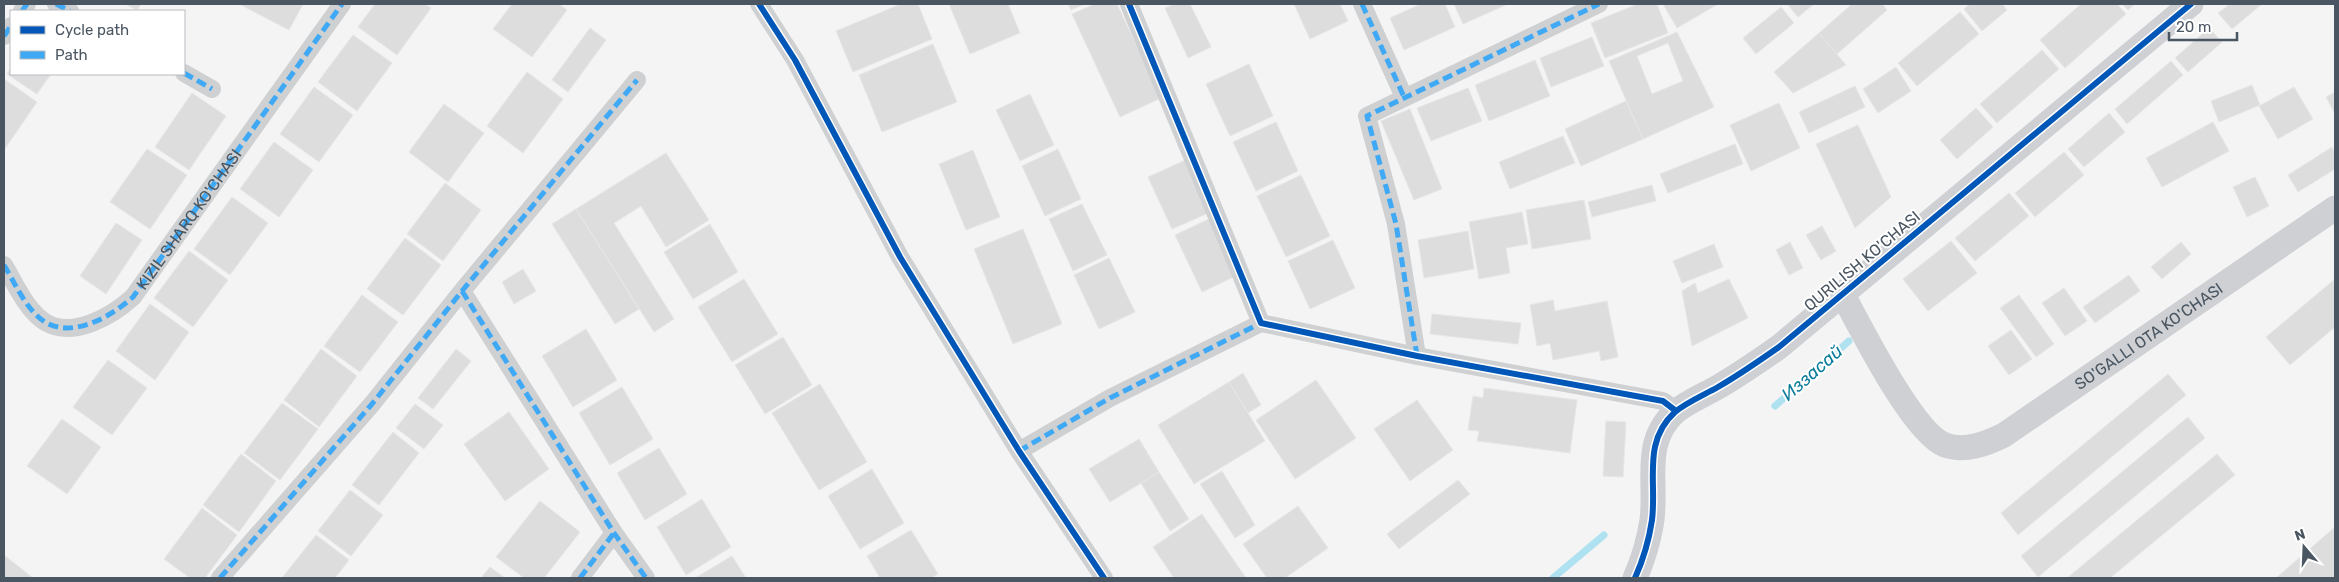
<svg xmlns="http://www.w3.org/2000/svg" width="2339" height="582" font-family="Rubik,sans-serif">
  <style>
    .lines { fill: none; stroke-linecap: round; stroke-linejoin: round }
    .stream { stroke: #aee2f0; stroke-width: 7 }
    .building { fill: #ddddde; stroke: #e5e6e7; fill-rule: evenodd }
    .street { stroke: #ced0d2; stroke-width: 18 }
    .secondary { stroke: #ced0d4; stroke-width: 25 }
    .quiet { stroke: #3fa9f5; stroke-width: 5; stroke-dasharray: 10 5; stroke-linecap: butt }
    .cycleway-casing { stroke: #fff; stroke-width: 9 }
    .cycleway { stroke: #0057b8; stroke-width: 6 }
    .labels { text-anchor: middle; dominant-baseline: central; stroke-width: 4; stroke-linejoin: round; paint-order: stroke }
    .street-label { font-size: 16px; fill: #4a5661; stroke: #fff }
    .water-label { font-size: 18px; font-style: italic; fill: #0c7c9b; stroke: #fff }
  </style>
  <rect width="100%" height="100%" fill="#f4f4f4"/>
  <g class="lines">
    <!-- stream -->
    <path class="stream" d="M1775 406 1849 341
      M1553 578 1604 535"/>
  </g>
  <!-- building -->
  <path class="building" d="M125 4H141L137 10Z
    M239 4H303L289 30Z
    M375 4H425L431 8 397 55 358 27Z
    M512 4H559L567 10 532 57 493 29Z
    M901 4H918L932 39 853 72 836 31Z
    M949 4H1008L1020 33 970 54Z
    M1068 4H1085L1071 10Z
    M1095 4H1117L1161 98 1120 117 1072 14Z
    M1175 4H1190L1211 47 1188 58 1165 8Z
    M1294 4H1340L1348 21 1310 39Z
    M1421 4H1445L1455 27 1404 50 1390 18Z
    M1454 4H1508L1463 24Z
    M1638 4H1657L1668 33 1605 58 1591 23Z
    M1663 4H1718L1677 28Z
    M1787 4H1814L1798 17Z
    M1852 4H1882L1887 10 1837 54 1819 33Z
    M1970 4H2002L2007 10 1982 31 1964 9Z
    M2081 4H2117L2126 14 2065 68 2040 40Z
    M2122 4H2135L2128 10Z
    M2230 4H2262L2232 29 2218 13Z
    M1781 7 1794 23 1756 54 1743 38Z
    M1960 12 1979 34 1917 86 1898 63Z
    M590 28 606 40 568 92 552 80Z
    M2209 28 2222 42 2188 72 2175 58Z
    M1677 32 1714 107 1643 139 1609 61ZM1668 43 1683 81 1652 94 1637 56Z
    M1819 33 1846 65 1793 93 1774 72Z
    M353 35 392 63 357 111 318 82Z
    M1592 37 1604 66 1551 87 1540 58Z
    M933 44 957 102 882 132 859 75Z
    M2042 50 2059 69 1997 123 1980 104Z
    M1535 60 1550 96 1489 121 1475 85Z
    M2171 61 2183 75 2127 124 2115 109Z
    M1249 64 1273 116 1230 136 1206 84Z
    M1896 67 1911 91 1878 113 1863 89Z
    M11 68V74H51L37 94 7 74Z
    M527 72 563 99 523 153 487 126Z
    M4 79 37 102 4 150Z
    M2252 85 2260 105 2219 122 2211 101Z
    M1855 86 1865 107 1809 133 1799 112Z
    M314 87 353 115 319 162 280 134Z
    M2294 87 2313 119 2278 139 2259 106Z
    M1468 88 1482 121 1431 141 1417 108Z
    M2335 92V114L2326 97Z
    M192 93 226 116 189 170 155 147Z
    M1030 94 1054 145 1020 161 996 110Z
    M1626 101 1643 139 1581 166 1565 129Z
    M1779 103 1800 148 1751 171 1730 125Z
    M444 104 484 133 448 182 409 152Z
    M1976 108 1993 127 1957 159 1940 140Z
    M1410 109 1442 189 1414 200 1381 121Z
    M2109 113 2125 132 2084 167 2068 149Z
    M1276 122 1298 171 1256 191 1233 142Z
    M2213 122 2229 151 2162 187 2146 158Z
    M1858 125 1891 197 1855 228 1816 144Z
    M1563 136 1575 163 1510 189 1499 162Z
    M274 142 313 170 279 217 240 189Z
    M1735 144 1743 164 1668 193 1660 174Z
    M2332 147 2335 153V169L2298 192 2288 175Z
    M147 149 187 175 150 229 110 202Z
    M1058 149 1081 199 1045 216 1022 166Z
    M973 150 1000 217 966 230 939 164Z
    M2064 152 2084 175 2035 217 2015 193Z
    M666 153 709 220 666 247 641 206 614 223 674 319 654 332 576 209Z
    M1188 159 1213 211 1172 229 1148 177Z
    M1301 175 1330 236 1286 257 1257 196Z
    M2255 177 2269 206 2247 217 2233 187Z
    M445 183 481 210 443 261 407 234Z
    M1652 185 1656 201 1592 217 1588 202Z
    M2009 193 2029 216 1975 261 1955 238Z
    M232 197 268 223 230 275 194 249Z
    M1584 200 1591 239 1532 249 1526 210Z
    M1082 204 1107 255 1073 271 1049 219Z
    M576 209 639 309 615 324 552 224Z
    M1522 212 1528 244 1506 248 1510 273 1479 279 1469 222Z
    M1213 217 1240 274 1202 292 1175 235Z
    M116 223 142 240 106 294 80 276Z
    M710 224 738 272 693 299 664 252Z
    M1822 226 1836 251 1821 260 1806 235Z
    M1023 229 1062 324 1013 344 974 249Z
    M1468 231 1474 269 1424 278 1418 240Z
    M405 238 441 265 403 315 367 289Z
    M1333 240 1355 288 1310 309 1288 261Z
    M1951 241 1977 273 1928 311 1903 279Z
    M1790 242 1803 268 1789 275 1776 250Z
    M2181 242 2191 254 2162 279 2151 267Z
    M1714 244 1723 267 1682 283 1673 261Z
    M189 251 228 280 193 327 154 298Z
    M1109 258 1135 312 1099 329 1074 275Z
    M523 269 536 291 514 304 502 282Z
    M2129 275 2140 291 2095 323 2083 307Z
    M744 279 778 334 732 362 698 307Z
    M1729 279 1748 318 1692 346 1682 291 1695 283 1698 293Z
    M2335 279V327L2290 365 2266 337Z
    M2064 288 2087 321 2065 336 2042 303Z
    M362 295 398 322 360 372 324 346Z
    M2019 295 2054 344 2036 357 2000 308Z
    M1553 300 1555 311 1607 301 1618 357 1601 361 1599 351 1553 360 1550 343 1537 346 1530 305Z
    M150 304 189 332 155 380 116 351Z
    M1432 314 1521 323 1518 344 1430 334Z
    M586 329 617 380 573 407 542 356Z
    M2011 330 2032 359 2009 375 1988 346Z
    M783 337 812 385 765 414 735 365Z
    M321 349 357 376 319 427 284 400Z
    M456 349 471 361 433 409 418 398Z
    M108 360 147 388 112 435 73 407Z
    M1243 373 1261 405 1248 413 1229 382Z
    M2168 374 2186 395 2018 535 2001 513Z
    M1316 380 1356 438 1295 479 1256 420Z
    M1229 382 1265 441 1194 484 1158 425Z
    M820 384 867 462 819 490 772 413Z
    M622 387 653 439 610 465 579 413Z
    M1484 388 1577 400 1570 453 1477 441 1479 431 1468 430 1473 396 1483 398Z
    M1417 400 1453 450 1410 481 1374 429Z
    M282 403 318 429 280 480 244 453Z
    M415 404 443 425 424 449 396 428Z
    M509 412 549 469 505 501 464 444Z
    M2188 417 2205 438 2038 577 2021 556Z
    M62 419 101 447 67 494 27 466Z
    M1606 421 1626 422 1623 477 1603 476Z
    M393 432 419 453 379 505 352 485Z
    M1139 439 1159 472 1110 502 1089 469Z
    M659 448 687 494 645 520 617 473Z
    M241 454 276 481 239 532 203 505Z
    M2217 454 2235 475 2110 578H2067Z
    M872 469 904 523 860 549 828 496Z
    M1222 471 1255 525 1235 538 1200 484Z
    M1159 472 1189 519 1170 531 1141 483Z
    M1458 480 1470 494 1399 549 1387 534Z
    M350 490 383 515 351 556 318 531Z
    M702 499 731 547 686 575 657 527Z
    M540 501 580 532 544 578H524L496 557Z
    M1298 506 1328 548 1285 578H1267L1243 544Z
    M202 508 237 535 205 578H190L164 559Z
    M1202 514 1246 578H1174L1153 547Z
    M2335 527V578H2276Z
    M911 530 938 574 931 578H880L867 556Z
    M316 535 349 560 335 578H282Z
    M4 555 33 578H4Z
    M732 556 746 578H695Z
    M490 567 505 578H481Z"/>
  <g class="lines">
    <!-- street -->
    <path class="street" d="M56 4 70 11
      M759 4 795 60 900 257 1019 451 1104 578
      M1129 4 1261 323 1417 356 1663 401 1676 411
      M1362 4 1404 97
      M22 11 27 4
      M4 36 11 26
      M184 73 212 89
      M4 265C15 283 26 310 45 322 73 339 112 316 133 297L342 4
      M462 291 614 533 646 578
      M1417 356 1396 224 1367 116 1599 4
      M1019 451 1110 398 1261 323
      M220 578 372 404 462 291 637 80
      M580 578 614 533"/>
    <!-- secondary -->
    <g class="secondary">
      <path id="s1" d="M1843 295C1861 328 1913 433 1945 445 1965 452 1986 444 2004 435L2335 208"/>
      <path d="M1635 578C1643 560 1649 540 1652 520 1657 481 1642 442 1675 412 1687 402 1704 395 1718 387 1739 375 1759 361 1779 347L2191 4"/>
    </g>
    <!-- quiet -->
    <g class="quiet">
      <path d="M56 4 70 11"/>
      <path d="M1362 4 1404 97"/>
      <path d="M22 11 27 4"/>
      <path d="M4 36 11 26"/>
      <path d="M184 73 212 89"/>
      <path id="s2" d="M4 265C15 283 26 310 45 322 73 339 112 316 133 297L342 4"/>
      <path d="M462 291 614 533 646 578"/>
      <path d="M1417 356 1396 224 1367 116 1599 4"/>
      <path d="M1019 451 1110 398 1261 323"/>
      <path d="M220 578 372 404 462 291 637 80"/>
      <path d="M580 578 614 533"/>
    </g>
    <defs>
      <path id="cycleway" d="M759 4 795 60 900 257 1019 451 1104 578
        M1129 4 1261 323 1417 356 1663 401 1676 411
        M1635 578C1643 560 1649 540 1652 520 1657 481 1642 442 1675 412 1687 402 1704 395 1718 387 1739 375 1759 361 1779 347L2191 4"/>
    </defs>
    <!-- cycleway casing -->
    <use href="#cycleway" class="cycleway-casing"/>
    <!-- cycleway -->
    <use href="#cycleway" class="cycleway"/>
  </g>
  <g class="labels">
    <!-- street labels -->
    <g class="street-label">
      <text stroke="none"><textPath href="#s2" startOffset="264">KIZIL SHARQ KO'CHASI</textPath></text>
      <text transform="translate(1862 261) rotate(-40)">QURILISH KO'CHASI</text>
      <text stroke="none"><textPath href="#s1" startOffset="420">SO'GALLI OTA KO'CHASI</textPath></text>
    </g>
    <!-- water labels -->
    <g class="water-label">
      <text transform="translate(1812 373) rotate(-41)">Иззасай</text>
    </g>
  </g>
  <!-- border -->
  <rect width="2339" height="582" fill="none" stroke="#4a5661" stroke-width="10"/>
  <!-- legend -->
  <rect x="10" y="10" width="175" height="65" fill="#ffffff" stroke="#b7bbc0"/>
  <rect x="20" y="26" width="25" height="8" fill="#0057b8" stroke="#b7bbc0"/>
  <text x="55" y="35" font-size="15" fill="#4a5661">Cycle path</text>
  <rect x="20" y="51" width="25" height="8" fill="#3fa9f5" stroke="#b7bbc0"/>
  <text x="55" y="60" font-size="15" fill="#4a5661">Path</text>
  <!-- north arrow -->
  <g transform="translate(2304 547) rotate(341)" stroke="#ffffff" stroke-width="4" paint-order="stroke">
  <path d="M0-4L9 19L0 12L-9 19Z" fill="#4a5661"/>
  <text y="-8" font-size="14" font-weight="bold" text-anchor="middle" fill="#4a5661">N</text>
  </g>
  <!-- scale -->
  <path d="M2169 32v8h68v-8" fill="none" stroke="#4a5661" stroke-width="2.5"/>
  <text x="2176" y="32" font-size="15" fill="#4a5661" stroke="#ffffff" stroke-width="4" paint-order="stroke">20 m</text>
</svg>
